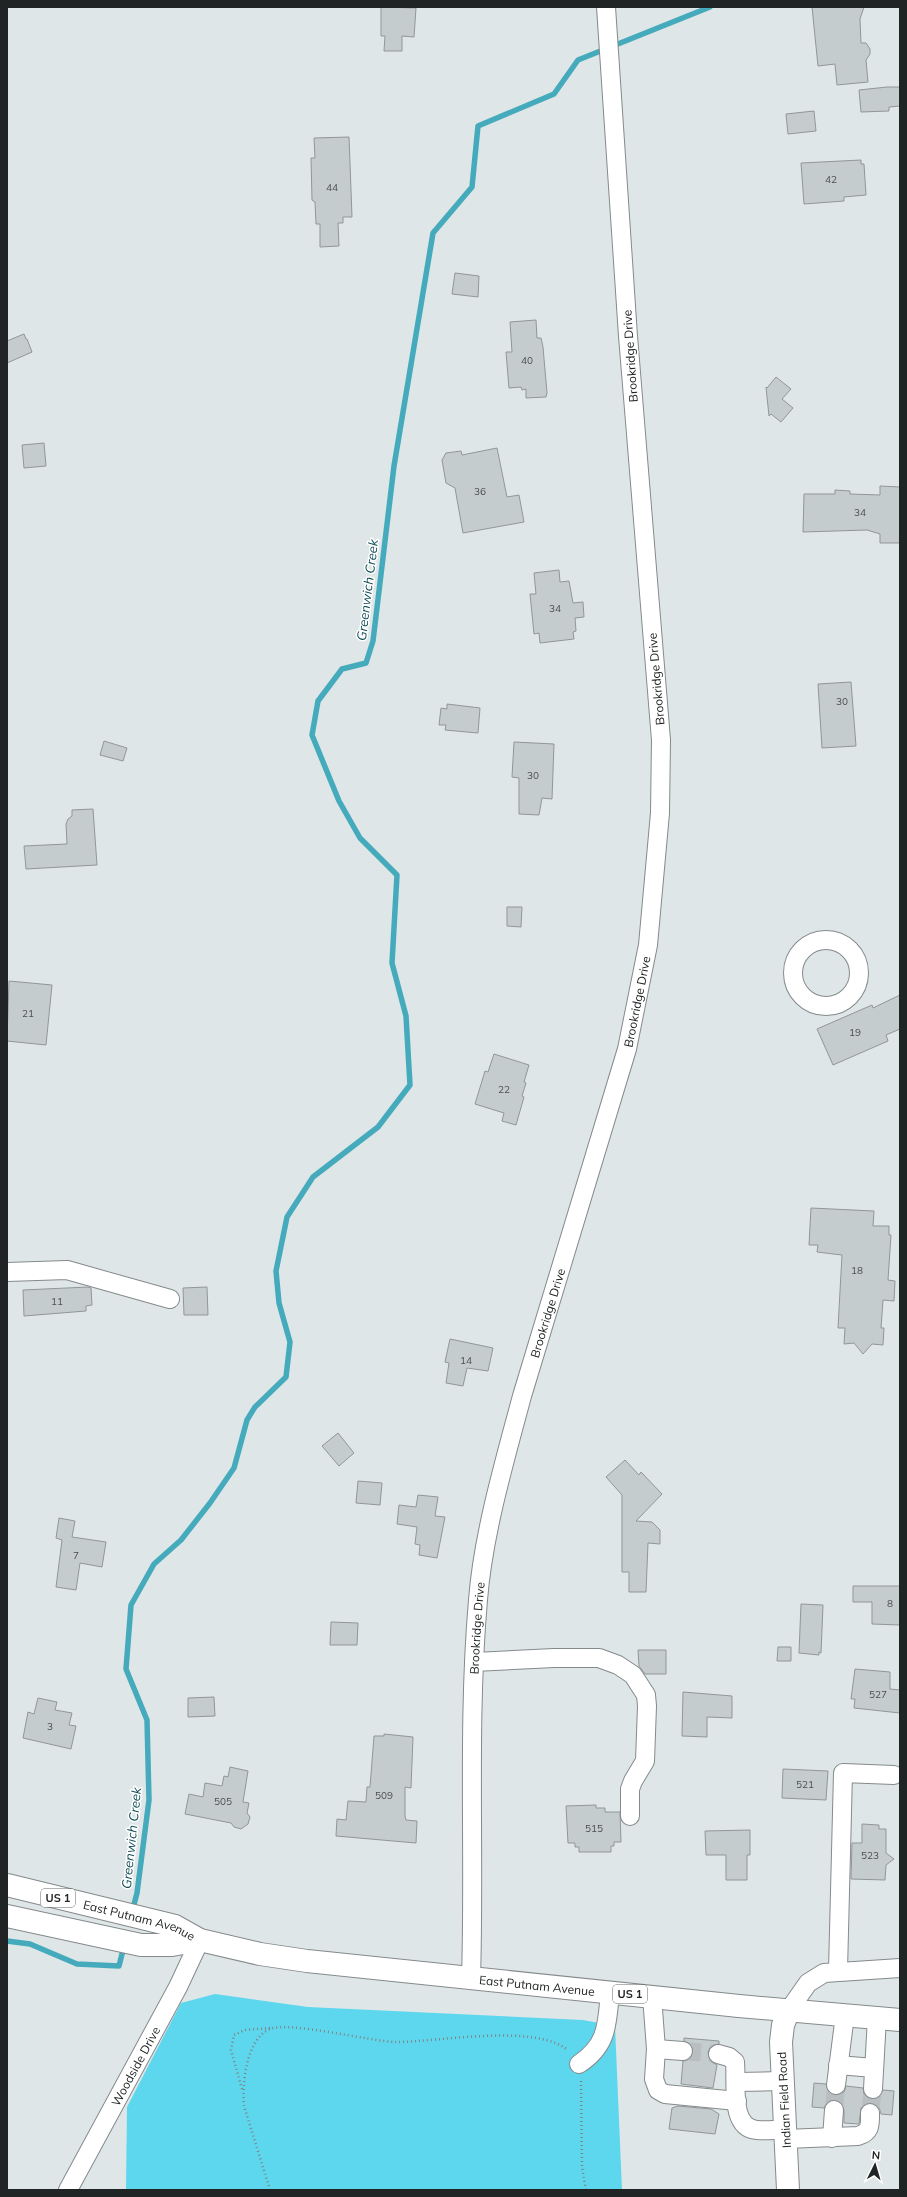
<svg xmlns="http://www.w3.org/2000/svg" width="907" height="2197" font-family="Mulish,sans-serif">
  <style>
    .green { fill: #5dd7ed }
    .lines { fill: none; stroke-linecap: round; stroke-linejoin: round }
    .stream { stroke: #45abbc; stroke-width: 5.5 }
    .building { fill: #c5cccd; stroke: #919798 }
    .minor-tunnel { stroke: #b9bfc0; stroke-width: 18; stroke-dasharray: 18 9; stroke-linecap: butt }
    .minor-casing { stroke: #858a8c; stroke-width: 20 }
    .major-casing { stroke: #858a8c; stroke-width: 24 }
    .path { stroke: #7f8484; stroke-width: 2.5; stroke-dasharray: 1 3; stroke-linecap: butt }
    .minor { stroke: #fff; stroke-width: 18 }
    .major { stroke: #fff; stroke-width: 22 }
    .labels { text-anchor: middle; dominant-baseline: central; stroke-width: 3; stroke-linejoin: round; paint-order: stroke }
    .number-label { font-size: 10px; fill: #4a4e4e }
    .shield { fill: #fff; stroke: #646666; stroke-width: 1 }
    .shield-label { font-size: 11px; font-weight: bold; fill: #212424 }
    .street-label { font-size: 12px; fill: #212424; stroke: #fff }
    .water-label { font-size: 13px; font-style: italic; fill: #0e4b55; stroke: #fff }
  </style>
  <rect width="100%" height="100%" fill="#dfe6e7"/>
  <!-- green -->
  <path class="green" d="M215 1994 308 2007 583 2020 615 2026 622 2190H126L127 2107 181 2003Z"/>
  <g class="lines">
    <!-- stream -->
    <path class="stream" d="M132 1912 137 1893 149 1800 147 1720 126 1669 131 1605 154 1564 181 1540 210 1503 234 1468 247 1420 255 1407 286 1377 290 1342 279 1303 276 1271 287 1217 313 1177 378 1127 410 1085 406 1016 392 963 397 875 360 838 339 801 312 735 318 701 342 669 366 663 373 641 394 466 433 233 472 187 478 126 554 94 578 60 710 7
      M7 1941 30 1944 77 1964 119 1966 124 1946"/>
  </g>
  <!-- building -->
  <path class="building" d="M381 7 416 8 414 37 402 36V51H384L385 36H381Z
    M812 7H864L860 19 861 43H866L870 49V54L866 60 868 82 837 85 835 64 818 66Z
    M887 87H900V106L889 107V111L861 112 859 90Z
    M814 111 816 131 788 134 786 114Z
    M349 137 352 217H343V223H338L339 246 320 247V224H316L315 202 312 200 311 158H315L314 138Z
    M861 160V164H864L866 195 844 197V201L804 204 801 163Z
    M455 273 479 276 478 297 452 294Z
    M536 320 537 338H541L543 347 547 393 546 397 526 398V389L522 390 521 387 509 388 506 352H512L510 322Z
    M24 334 26 339H27L32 352 7 363V341Z
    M776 377 791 389 782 399 793 408 781 422 771 414 769 416 766 387 767 388Z
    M44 443 46 466 24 468 22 445Z
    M497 448 507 497 519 495 524 522 463 533 455 488 446 483 442 460 446 453 461 451 462 455Z
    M880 486 900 487V543H880V534L867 530 803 532 804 494H835V490L850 491V494L880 495Z
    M559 570 560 582 569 581 573 603 583 602 584 617 575 618 576 631 573 632 574 639 540 643 539 633 534 634 530 594H536L534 573Z
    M851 682 856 746 822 748 818 684Z
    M447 704 480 708 478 733 445 730 446 725H439L441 708 447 709Z
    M104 741 127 748 123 761 100 755Z
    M514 742 554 744 552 799 542 798 539 815 519 814V778L512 777Z
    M93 809 97 865 26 869 24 846 67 844 66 824 68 819 72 816V810Z
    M507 907H522L521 927 507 926Z
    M9 981 52 985 46 1045 7 1041Z
    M900 995V1029L886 1035 888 1041 833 1065 817 1029 872 1005 873 1008Z
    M494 1054 529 1065 524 1082 526 1083 522 1096 524 1097 516 1125 502 1121 504 1113 475 1104 485 1071 488 1072Z
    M811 1208 874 1211 873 1226H889V1235H891L888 1280 895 1281 894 1301 883 1300 881 1328H884L883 1345 872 1344 863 1354 854 1343 844 1344 845 1328H838L842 1255 817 1252 818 1245H809Z
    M88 1287 91 1288 92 1305 86 1306V1311L24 1316 23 1290Z
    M207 1287 208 1315H184L183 1288Z
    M450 1339 493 1348 488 1371 467 1368 463 1386 446 1383 449 1363 445 1362Z
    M338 1433 354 1453 339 1466 322 1446Z
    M625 1460 639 1475 641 1472 662 1494 636 1521 652 1522 660 1530V1544L648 1543 646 1592H629V1572H622V1495L606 1477Z
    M358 1481 382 1483 380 1505 356 1503Z
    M418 1495 438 1497 435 1516 445 1517 437 1558 419 1555 420 1545 415 1544 417 1527 397 1524 399 1505 416 1507Z
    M59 1518 75 1521 72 1537 106 1542 102 1567 80 1563 76 1590 56 1587 62 1540 56 1538Z
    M853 1586H900V1625L872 1624V1602H853Z
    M801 1604 823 1605 821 1653 819 1652V1655L799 1653Z
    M331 1622 358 1623 357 1645H330Z
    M778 1647H791V1661H777Z
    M638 1650H666V1674H645L639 1666Z
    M855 1669 890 1672V1689L900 1690V1713L854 1708 855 1699H851Z
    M683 1692 732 1696V1718L707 1717V1737L682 1736Z
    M214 1697 215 1716 188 1717V1698Z
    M38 1698 57 1702 55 1710 72 1713 69 1725 76 1726 71 1749 23 1738 28 1712 34 1714Z
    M384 1734 413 1737 411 1788 405 1787V1816L406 1820 417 1821 416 1843 336 1836 337 1819 346 1820 348 1801 366 1802 367 1787H370L374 1736H384Z
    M230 1767 248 1771 243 1802 249 1803 247 1813 250 1817 248 1824 241 1829 234 1827 231 1823 185 1814 189 1794 203 1797 205 1783 222 1786 224 1776 228 1777Z
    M783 1769 828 1771 826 1800 782 1798Z
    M596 1805V1808H605V1812H620L621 1842H614V1846H611V1852H579V1847H575V1843H568L566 1806Z
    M862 1824 879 1825V1829H886V1853L894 1859 886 1865 885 1880 851 1879 852 1843H862Z
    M750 1830V1855H747V1880H726V1855H706L705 1831Z
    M684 2038 719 2041V2044L711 2046 708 2052 710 2061 717 2065 713 2088 681 2084 683 2061 688 2060 693 2052 692 2046 684 2041Z
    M814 2083 826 2084 829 2093 835 2095 844 2092 846 2086 863 2088 864 2094 872 2099 878 2098 883 2090 894 2091 892 2115 881 2114 879 2107 870 2103 861 2108 859 2124 844 2123V2110L840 2101 830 2100 824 2108 812 2107Z
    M678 2106 711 2109 719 2114 715 2134 669 2129 672 2108Z"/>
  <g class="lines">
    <!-- minor-tunnel -->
    <path class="minor-tunnel" d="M683 2051 718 2054
      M834 2110 836 2085
      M870 2113 873 2089"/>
    <defs>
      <g id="minor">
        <circle cx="826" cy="973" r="33"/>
        <path d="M7 1272 67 1270 170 1299"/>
        <path d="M474 1662 554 1658H599L618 1665 633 1675 646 1695 647 1706 645 1761 633 1781 630 1789V1816"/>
        <path d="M838 1971 843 1773 894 1775"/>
        <path id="s1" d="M471 1978C475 1852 467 1726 478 1600 483 1534 505 1460 522 1396L627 1049 648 945 660 813 661 740 628 336 606 7"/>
        <path d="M652 1996 656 2049 654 2079 658 2090 665 2094 737 2101"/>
        <path d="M789 2010 808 1983 824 1973 900 1968"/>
        <path d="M656 2049 683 2051"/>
        <path d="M718 2054 729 2057 735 2062C737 2082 729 2128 757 2130 766 2131 776 2130 785 2129"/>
        <path d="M579 2064C608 2045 607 2024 610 1992"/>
        <path d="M838 2065 874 2068"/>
        <path d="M737 2082 782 2081"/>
        <path d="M836 2085 845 2015"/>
        <path d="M873 2089 877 2018"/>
        <path d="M832 2138 834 2110"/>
        <path d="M786 2139 858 2136C871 2132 870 2125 870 2113"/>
        <path id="s2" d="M68 2190 178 1987 200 1940"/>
      </g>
      <g id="major">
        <path id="s3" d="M7 1885 175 1926 200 1940 260 1954 307 1961 739 2006 900 2020"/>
        <path d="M7 1916 141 1945H172L200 1940"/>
        <path d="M788 2190 781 2042 783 2025 789 2010"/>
      </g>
    </defs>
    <!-- minor casing -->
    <use href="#minor" class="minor-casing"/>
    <!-- major casing -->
    <use href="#major" class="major-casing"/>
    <!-- path -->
    <path class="path" d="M581 2081 582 2167 586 2190
      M242 2089 231 2050 234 2035 245 2030 270 2028
      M270 2190 244 2106C242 2084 246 2039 270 2029 288 2021 369 2041 396 2042 440 2042 533 2023 568 2050"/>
    <!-- minor -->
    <use href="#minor" class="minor"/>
    <!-- major -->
    <use href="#major" class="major"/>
  </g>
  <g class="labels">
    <!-- number labels -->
    <g class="number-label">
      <text x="831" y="179">42</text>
      <text x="332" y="187">44</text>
      <text x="527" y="360">40</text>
      <text x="480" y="491">36</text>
      <text x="860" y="512">34</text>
      <text x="555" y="608">34</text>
      <text x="842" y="701">30</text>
      <text x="533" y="775">30</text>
      <text x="28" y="1013">21</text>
      <text x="855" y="1032">19</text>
      <text x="504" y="1089">22</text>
      <text x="857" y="1270">18</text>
      <text x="57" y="1301">11</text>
      <text x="466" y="1360">14</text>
      <text x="76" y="1555">7</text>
      <text x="890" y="1603">8</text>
      <text x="878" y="1694">527</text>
      <text x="50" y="1726">3</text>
      <text x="805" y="1784">521</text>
      <text x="384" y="1795">509</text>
      <text x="223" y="1801">505</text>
      <text x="594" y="1828">515</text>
      <text x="870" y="1855">523</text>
    </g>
    <!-- shield labels -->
    <g class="shield">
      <rect x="41" y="1889" width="34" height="18" rx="3"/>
      <rect x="613" y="1985" width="34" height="18" rx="3"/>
    </g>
    <g class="shield-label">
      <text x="58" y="1898">US 1</text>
      <text x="630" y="1994">US 1</text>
    </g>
    <!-- street labels -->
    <g class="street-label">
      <text transform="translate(630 356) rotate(-94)">Brookridge Drive</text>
      <text transform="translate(656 679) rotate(-95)">Brookridge Drive</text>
      <text stroke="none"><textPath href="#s1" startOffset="998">Brookridge Drive</textPath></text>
      <text stroke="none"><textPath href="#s1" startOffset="674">Brookridge Drive</textPath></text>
      <text stroke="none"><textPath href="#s1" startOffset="350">Brookridge Drive</textPath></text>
      <text stroke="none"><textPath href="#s3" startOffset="137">East Putnam Avenue</textPath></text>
      <text stroke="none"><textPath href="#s3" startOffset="542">East Putnam Avenue</textPath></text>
      <text stroke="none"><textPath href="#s2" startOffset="141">Woodside Drive</textPath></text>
      <text transform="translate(784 2100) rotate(-93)">Indian Field Road</text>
    </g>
    <!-- water labels -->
    <g class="water-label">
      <text transform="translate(367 590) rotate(-83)">Greenwich Creek</text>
      <text transform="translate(131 1838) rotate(-84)">Greenwich Creek</text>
    </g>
  </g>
  <!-- border -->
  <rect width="907" height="2197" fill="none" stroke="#212424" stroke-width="16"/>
  <!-- north arrow -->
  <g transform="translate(875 2165) rotate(5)" stroke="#ffffff" stroke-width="3" paint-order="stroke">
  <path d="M0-3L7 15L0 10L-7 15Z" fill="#212424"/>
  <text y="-6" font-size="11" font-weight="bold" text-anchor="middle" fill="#212424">N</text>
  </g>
</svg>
